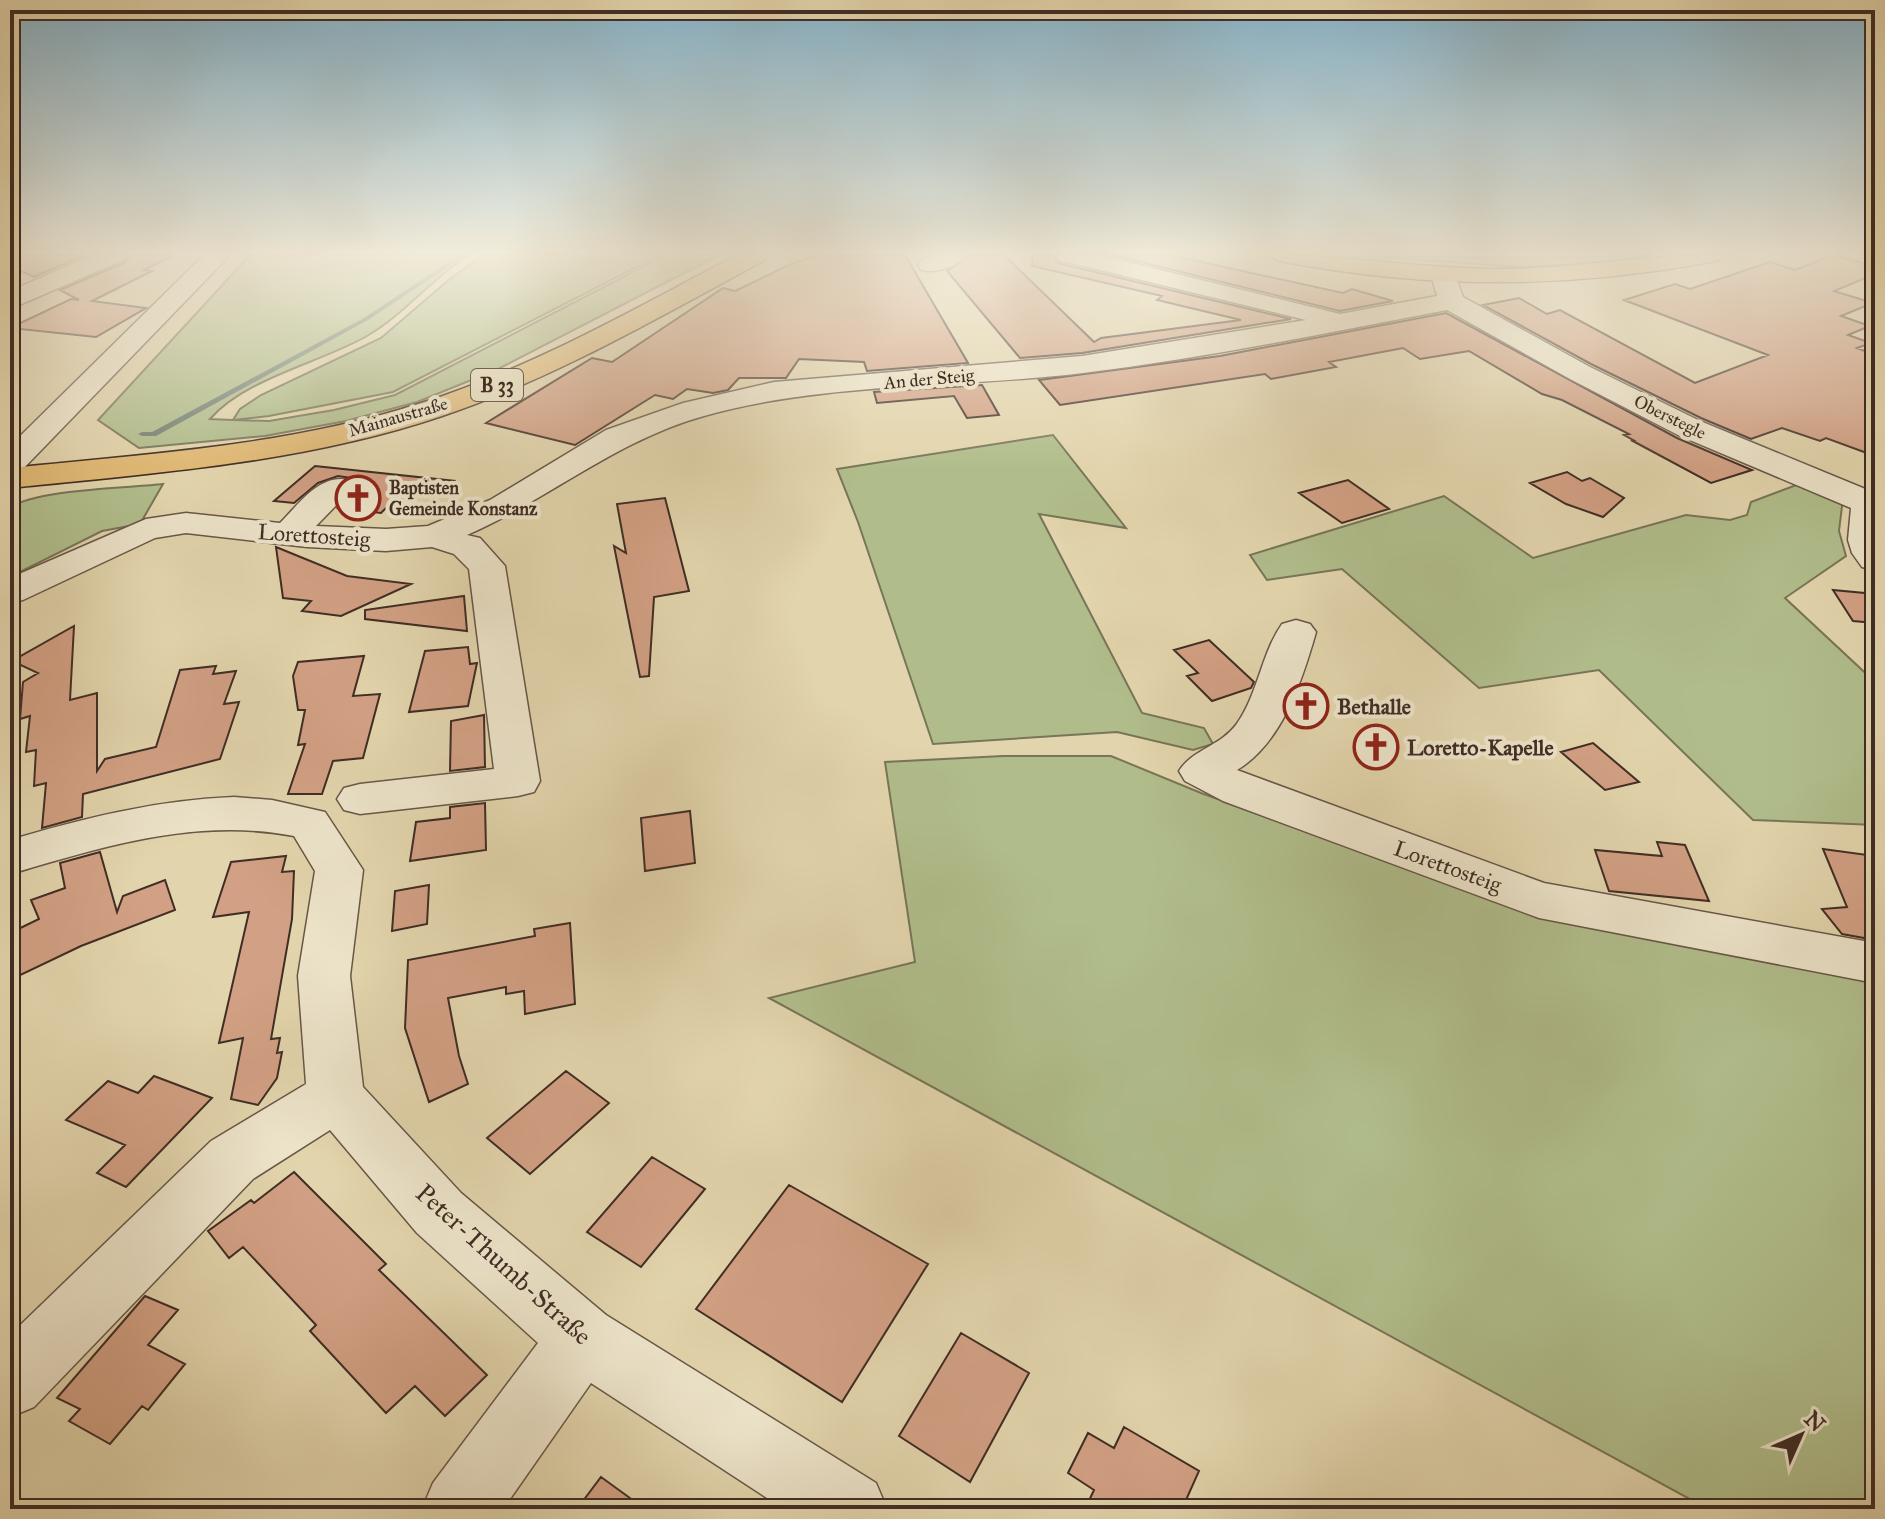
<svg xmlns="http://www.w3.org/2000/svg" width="1885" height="1519" viewBox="0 0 1885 1519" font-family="'IM FELL Great Primer',serif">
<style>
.green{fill:#b0bd8b;stroke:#787558;stroke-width:2}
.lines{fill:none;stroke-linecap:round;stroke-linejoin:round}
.stream{fill:#738073;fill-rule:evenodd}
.building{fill:#d2a084;stroke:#402d25;stroke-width:2}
.minor-casing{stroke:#685747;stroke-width:3}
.major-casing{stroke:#402d25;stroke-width:3}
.minor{fill:#ece3c9;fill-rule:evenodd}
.major{fill:#e1ba76;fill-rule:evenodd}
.labels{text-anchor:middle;stroke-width:8;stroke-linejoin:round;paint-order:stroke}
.far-street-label{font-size:18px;fill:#402d25;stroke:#ece3c9}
.far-poi-label{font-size:18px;font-weight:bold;fill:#402d25;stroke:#ece3c9;text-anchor:start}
.shield{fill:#ece3c9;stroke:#746456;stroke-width:2}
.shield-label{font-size:20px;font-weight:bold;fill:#402d25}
.street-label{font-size:22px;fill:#402d25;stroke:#ece3c9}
.poi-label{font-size:22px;font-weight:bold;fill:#402d25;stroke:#ece3c9;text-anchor:start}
.near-street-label{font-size:26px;fill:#402d25;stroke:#ece3c9}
</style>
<rect width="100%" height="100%" fill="#e2d4ac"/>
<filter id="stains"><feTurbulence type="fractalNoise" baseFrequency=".0025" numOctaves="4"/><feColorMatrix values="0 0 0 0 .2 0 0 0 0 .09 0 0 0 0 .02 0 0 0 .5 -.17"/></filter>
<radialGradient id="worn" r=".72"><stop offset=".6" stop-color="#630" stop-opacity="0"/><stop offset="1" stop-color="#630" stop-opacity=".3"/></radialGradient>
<path class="green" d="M250,255H469C432,278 404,315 367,336C320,363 246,378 210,419L233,420L240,409L261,395L381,338L451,278L483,255H660L393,392L269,416L233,420L269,421L334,410L395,395L666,255H719L496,370L417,402L346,421L265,436L139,448L98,420Z
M1350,255L1509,258L1655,255L1584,264L1518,267Z
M1053,435L1126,528L1039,514L1142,713L1204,728L1213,744L1193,750L1117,732L933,744L858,522L837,469Z
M1807,481L1843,498L1839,531L1846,556L1785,598L1875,682V825L1753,820L1599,670L1479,688L1342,569L1267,580L1250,555L1444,496L1533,558L1686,515L1730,520L1747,515L1751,502Z
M163,484L140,524L102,531L10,577V508C35,489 129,488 163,484Z
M1003,756H1111L1201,793L1448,882L1875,976V1509H1708L769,998L915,962L885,762Z"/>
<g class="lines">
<path class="stream" d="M459,255H466L368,320L156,436H142L138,434L142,432H152L364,318Z"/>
</g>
<path class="building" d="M10,255H85L34,277L10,266Z
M129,255H174L144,270L152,271L92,301L146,308L96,337L10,328L71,299L79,300L60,290L124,263Z
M816,255H905L968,363L867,371L864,362L799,359L786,378H739L728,390L713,393L687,389L673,399L655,395L575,445L486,423L592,358L612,362L723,288L735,291L791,264Z
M970,255H1004L1094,342L1101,338L1241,320L1157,300L1162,296L1032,266L1033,255H1053L1058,263L1291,319L1082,353L1020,358L947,271Z
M1112,255H1170L1343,293L1352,289L1393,301L1340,311Z
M1833,255L1875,266V274L1834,291L1873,303L1841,316L1870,326L1848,335L1871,343L1857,348L1875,355V456L1826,438L1820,441L1782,428L1751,439L1701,418L1591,364L1483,305L1519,298L1547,314L1560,310L1695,383L1768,355L1624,300L1675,284L1690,289L1770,262L1795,270Z
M1446,313L1677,438L1752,470L1711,483L1631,440H1633L1624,435L1629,434L1562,400L1542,394L1469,351L1420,359L1403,348L1329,362L1336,367L1271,379L1265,374L1060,405L1039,380L1220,356Z
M982,385L999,415L967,418L954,396L877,403L874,392Z
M315,466L455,481V490L394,500L381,513L338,508L357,487L351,478L338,476L318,483L294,503L274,501Z
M1567,472L1582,481L1590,478L1624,498L1603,517L1566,504L1530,483Z
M1348,480L1389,509L1342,523L1299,493Z
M665,498L689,591L654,597L649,676L640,677L614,546L626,553L617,504Z
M276,547L347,576L411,584L341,616L302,611L311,601L283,598Z
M1833,590L1875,594V623L1853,621Z
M464,596L467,631L365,619V610Z
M74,626L70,700L97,693V771L105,759L156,747L180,670L216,666L213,674L236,671L224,704L239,702L220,759L83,794L82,817L42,828L46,783L34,786L36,750L26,752L30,716L20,719L23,682L38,673L12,661Z
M1209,640L1254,682L1251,688L1212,701L1187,676L1198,673L1174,650Z
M468,647L470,664L477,663L468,706L409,712L425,651Z
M364,656L353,696L380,694L363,758L333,761L322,794H288L305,744L298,745L305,710H298L293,676L298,662Z
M484,715L485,767L450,771L451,721Z
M1593,743L1639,782L1605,790L1561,752Z
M485,803L486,850L410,861L416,822L450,818V807Z
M690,811L695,863L645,871L641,818Z
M1657,842L1685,845L1709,901L1609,891L1595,850L1662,856Z
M1823,849L1875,856V940L1842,934L1822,909L1847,907Z
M100,852L117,912L123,896L165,880L175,910L81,946L10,980V933L39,919L31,900L65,888L60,863Z
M286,856L282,872L294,871L292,919L271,1039L280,1038L277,1053L282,1052L277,1078L258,1105L231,1099L243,1038L219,1043L249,912L213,917L231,862Z
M429,885L427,924L392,931L395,891Z
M570,923L575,1004L525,1014L524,991L506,994V987L448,998L459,1056L468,1084L429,1102L405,1028L408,960L535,936L534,929Z
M566,1071L609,1103L530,1174L487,1138Z
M154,1076L212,1098L126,1187L97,1173L125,1145L66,1120L108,1081L138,1093Z
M652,1157L705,1189L641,1267L587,1232Z
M294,1172L386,1264L379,1270L487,1375L445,1416L415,1386L386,1413L310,1331L316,1325L243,1247L229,1258L208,1231L251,1200L254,1203Z
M789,1185L928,1264L842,1402L696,1309Z
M145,1296L178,1310L148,1345L185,1364L148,1410L142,1406L110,1444L69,1421L80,1409L57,1398Z
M961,1333L1029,1373L970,1482L899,1436Z
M1124,1427L1199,1471L1182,1509H1085L1094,1490L1068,1473L1088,1433L1114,1448Z
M601,1477L645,1509H577Z"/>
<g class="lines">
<g class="minor-casing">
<path id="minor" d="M93,255H126L123,260L10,309V291Z
M204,255H230L21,471L10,474V446Z
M933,255H967C958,266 936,274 921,270L918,265L921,260Z
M1056,255H1099L1340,314L1437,296L1431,275L1435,270H1453L1463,297L1590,367L1700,421L1875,493V570L1862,567L1852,553L1848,540L1851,508L1678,435L1570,379L1447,310C1326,333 1205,358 1083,373C961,388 822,382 704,416C617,440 549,499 467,535L480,538L505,566L540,781L534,792L518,796L360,814L344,810L337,799L344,788L360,784L494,769L469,569L454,554L432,547L386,551L307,547L186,533L155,538L23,600L10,603V578L146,519L186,513L280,523C299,504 320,473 349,480L354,487L316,526L386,529L428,526L490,500L606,430L683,403L774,382L1082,356L1306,320L1059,260Z
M1296,620L1310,624L1316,632C1302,681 1282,743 1237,770L1544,883L1875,943V983L1539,918L1223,801L1185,781L1179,771C1192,750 1220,746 1236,725C1258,695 1261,654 1282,624Z
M234,797L272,800L325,812L363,870L350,976L363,1087L461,1193L606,1315L876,1483L887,1509H784L591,1383L503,1509H422L433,1483L538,1343L417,1233L330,1130L253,1179L34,1407L10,1417V1335L211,1141L306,1084L298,976L315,871L294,836C196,817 103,847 10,874V840C84,818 157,800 234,797Z"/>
</g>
<g class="major-casing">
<path id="major" d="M737,255H768L765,260C659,317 555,378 442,416C303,463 154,473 10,488V468C146,454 287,446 418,404C530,369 633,310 737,255Z
M1273,255C1348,255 1422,269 1498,269C1573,269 1647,255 1722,255L1719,260L1710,262C1567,289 1428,289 1285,262L1276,260Z"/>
</g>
<use href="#minor" class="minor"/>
<use href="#major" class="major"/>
</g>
<linearGradient id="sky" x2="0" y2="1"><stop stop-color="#87b6ce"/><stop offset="0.54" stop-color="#f2ecda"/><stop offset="1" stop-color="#f2ecda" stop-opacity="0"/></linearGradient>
<rect width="1885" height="468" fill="url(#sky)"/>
<defs>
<g id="church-ring" transform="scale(2.3)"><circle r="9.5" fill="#ece3c9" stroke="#8f2418" stroke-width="1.5"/><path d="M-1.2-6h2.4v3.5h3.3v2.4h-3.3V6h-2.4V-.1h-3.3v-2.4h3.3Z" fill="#8f2418"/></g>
</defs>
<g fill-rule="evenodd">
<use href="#church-ring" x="358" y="498"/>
<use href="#church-ring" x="1306" y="706"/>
<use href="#church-ring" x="1376" y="747"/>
</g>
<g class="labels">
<g class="far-street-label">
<text transform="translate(929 379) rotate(-5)" y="6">An der Steig</text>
<text transform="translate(398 417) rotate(-16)" y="6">Mainaustraße</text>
<text transform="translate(1670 417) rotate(26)" y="6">Oberstegle</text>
</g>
<g class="far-poi-label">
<text x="389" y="494">Baptisten<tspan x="389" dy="21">Gemeinde Konstanz</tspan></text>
</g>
<rect class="shield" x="471" y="369" width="52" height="32" rx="6"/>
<g class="shield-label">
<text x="497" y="392">B 33</text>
</g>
<g class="street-label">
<text transform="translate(314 535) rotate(4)" y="8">Lorettosteig</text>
<text transform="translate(1448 866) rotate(20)" y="8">Lorettosteig</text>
</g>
<g class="poi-label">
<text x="1337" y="714">Bethalle</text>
<text x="1407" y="755">Loretto-Kapelle</text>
</g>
<g class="near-street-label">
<text transform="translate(504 1264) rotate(42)" y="9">Peter-Thumb-Straße</text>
</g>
</g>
<rect width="1885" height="1519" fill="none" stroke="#e2d4ac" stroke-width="40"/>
<rect x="12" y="12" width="1861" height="1495" fill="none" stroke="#402d25" stroke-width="4"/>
<rect x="20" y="20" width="1845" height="1479" fill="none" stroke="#402d25" stroke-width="2"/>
<g transform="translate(1801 1435) rotate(45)" stroke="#ece3c9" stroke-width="6" paint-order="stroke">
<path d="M0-6L14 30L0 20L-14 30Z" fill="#402d25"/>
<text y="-12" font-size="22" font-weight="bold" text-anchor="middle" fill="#402d25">N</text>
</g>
<rect width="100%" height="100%" filter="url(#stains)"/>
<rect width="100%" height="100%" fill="url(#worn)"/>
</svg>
